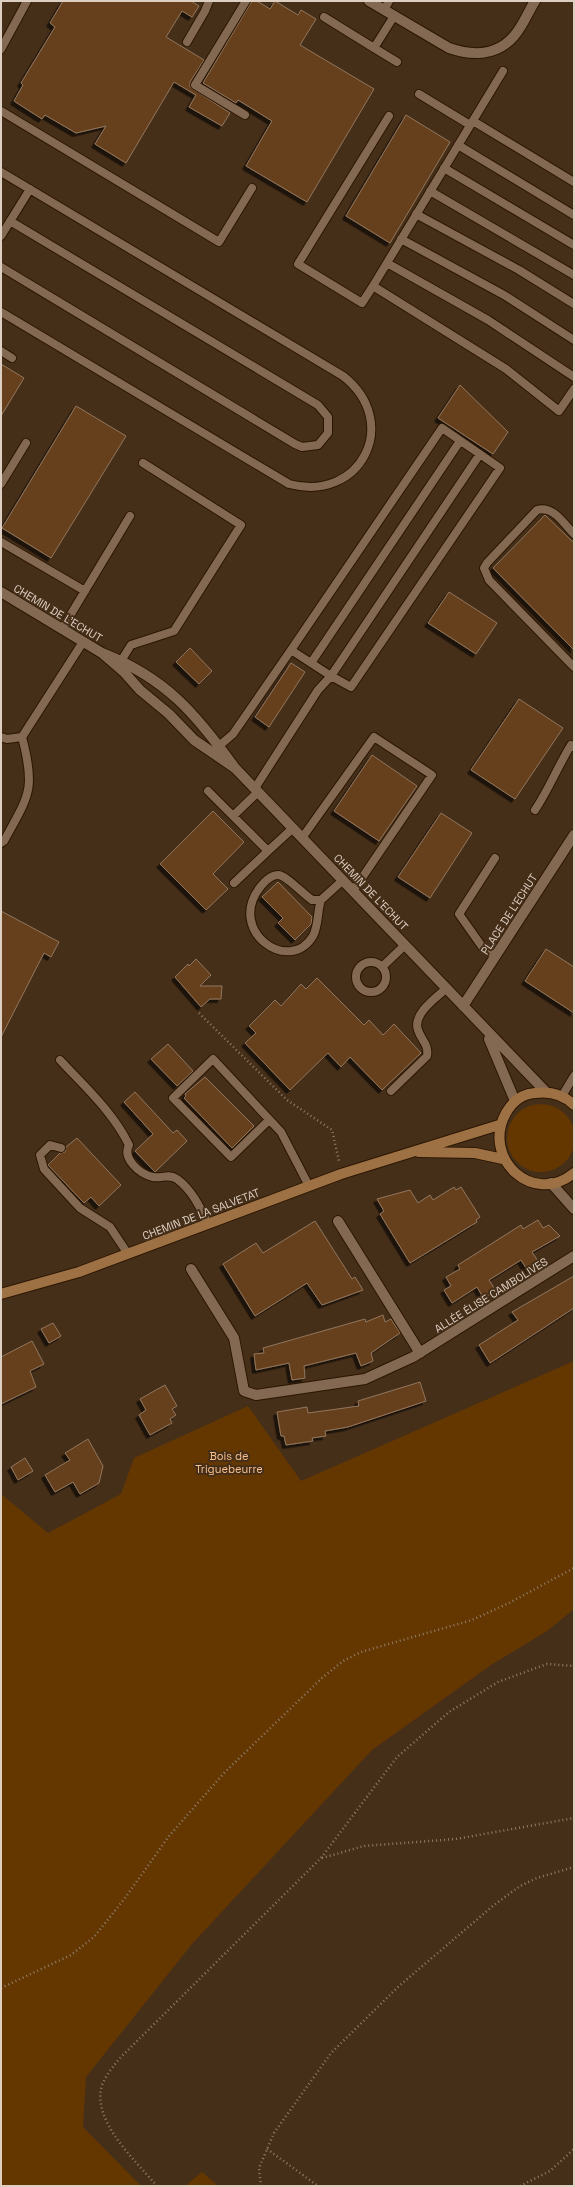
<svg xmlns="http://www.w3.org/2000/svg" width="575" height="2187" viewBox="0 0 575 2187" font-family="'Space Grotesk',sans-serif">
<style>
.green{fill:#643700}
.building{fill:#66401b;stroke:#91765e;filter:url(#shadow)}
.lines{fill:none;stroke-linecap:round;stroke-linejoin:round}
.lane-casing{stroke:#2b1602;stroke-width:10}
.street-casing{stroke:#2b1602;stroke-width:12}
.secondary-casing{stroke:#2b1602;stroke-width:12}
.path{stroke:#907d6c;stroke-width:2.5;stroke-dasharray:1 3;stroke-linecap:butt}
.lane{stroke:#836952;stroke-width:8}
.street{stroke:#836952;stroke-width:10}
.secondary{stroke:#9e7145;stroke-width:10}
.labels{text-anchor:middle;stroke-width:4;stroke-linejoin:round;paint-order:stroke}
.street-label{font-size:11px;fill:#decfc3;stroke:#462f19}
.park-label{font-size:11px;fill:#f8c08f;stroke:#462f19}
</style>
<defs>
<filter id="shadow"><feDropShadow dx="-3.5" dy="3.5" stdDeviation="0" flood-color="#0009"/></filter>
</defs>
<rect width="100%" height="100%" fill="#462f19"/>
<path class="green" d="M507 1138a34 34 0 1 1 68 0a34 34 0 1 1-68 0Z
M574,1361V1609L547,1631L491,1665L372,1750L192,1944L86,2077L83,2127L141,2186H1V1494L48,1533L121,1494L134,1458L248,1406L301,1481Z
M202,2172L218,2186H185Z"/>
<path class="building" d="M63,1H191L199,6L192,17L182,11L166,37L204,60L190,82V87L230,113L222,126L189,107L196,95L174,82L126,163L95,144L106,126L76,133L45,115L42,119L14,101L23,85L21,83L55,27L50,23Z
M252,1H257L270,9L275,1L298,15L301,10L316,19L300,45L374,89L307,202L246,166L272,121L238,100L236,103L203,83Z
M406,115L450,142L390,243L346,216Z
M1,364L24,378L1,416Z
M460,385L508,432L493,454L438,418Z
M76,406L126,436L51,558L2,528Z
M545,515L574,543V650L493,568Z
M449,592L497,623L476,654L428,623Z
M190,648L212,671L199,684L176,662Z
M291,663L305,672L269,727L255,717Z
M519,699L563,728L515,799L471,770Z
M372,755L417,786L379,841L334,811Z
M213,811L244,842L213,874L228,889L206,910L160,864Z
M441,813L472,833L430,898L398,877Z
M278,882L312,917L311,924L295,940L278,923L283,918L262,897Z
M1,911L59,942L51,957L44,953L1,1037Z
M546,949L574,967V1013L525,981Z
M196,959L211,975L200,986H222L221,999H210L201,1007L175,977L188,964L189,966Z
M317,978L364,1025L369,1020L383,1035L394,1024L421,1053L382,1090L350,1057L341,1067L328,1053L290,1090L245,1043L256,1033L249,1026L275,1000L281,1006L301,984L306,989Z
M168,1044L193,1071L177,1086L151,1059Z
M205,1077L254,1126L232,1148L184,1098L186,1096L185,1094Z
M135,1092L173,1133L177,1130L187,1141L155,1172L135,1151L153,1134L124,1102Z
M77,1138L121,1185L99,1206L91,1197L84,1203L48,1165L60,1153L65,1152L66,1147Z
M454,1187L456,1190L461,1187L480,1217L476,1220L477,1222L410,1263L380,1214L384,1211L377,1199L410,1190L418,1203L430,1195L433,1200Z
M538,1220L543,1228L549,1225L560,1236L532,1252L540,1264L528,1271L521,1260L489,1280L496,1291L484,1299L477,1287L452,1303L444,1290L451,1286L446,1277L460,1269L458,1265L521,1225L523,1229Z
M315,1221L352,1279L355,1277L363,1290L322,1305L307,1283L255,1316L223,1264L256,1243L263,1253Z
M574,1276V1308L490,1363L479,1345L518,1320L512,1312Z
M383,1315L385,1322L391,1319L400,1333L371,1353L373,1361L361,1366L356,1353L304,1366L305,1378L292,1380L289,1363L256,1370L254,1354L264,1353L263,1348L365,1319L366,1322Z
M53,1323L61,1336L49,1343L41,1329Z
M32,1341L44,1364L30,1371L36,1387L1,1404V1357Z
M420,1382L426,1401L348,1427L325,1431L326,1436L312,1438L313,1441L286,1445L284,1436H281L277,1412L307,1407L308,1413L359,1406L358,1401Z
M165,1385L177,1406L172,1409L176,1415L170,1419L172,1423L150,1435L139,1415L146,1410L140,1399Z
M88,1439L103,1466L99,1483L80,1494L73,1482L55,1492L45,1475L70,1460L65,1453Z
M25,1458L33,1471L18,1480L11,1467Z"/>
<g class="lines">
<g class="lane-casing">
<path id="lane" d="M384,10L389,1
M324,17L374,48L394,16
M187,42L205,11L209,1
M374,48L397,62
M1,49L27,1
M503,71L373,286L506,369L559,411L574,389
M419,94L470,125
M1,111L219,242L252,188
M245,115L195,85L246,1
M473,121L574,182
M458,145L574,215
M444,168L574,245
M1,172L343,376C402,422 361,503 289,484L1,312
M430,191L574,275
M416,214L519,270L574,304
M1,236L30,189
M401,239L504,295L574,340
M387,263L488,320L574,377
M1,267L295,444L302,447L318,445L328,433V417L318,405L10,221
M373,286L362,303L298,264L389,116
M1,351L12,358
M1,484L26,443
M574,534C564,524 553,505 537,510L487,563L484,568L489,580L574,667
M1,542L85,591
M62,629L130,516
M291,650L442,428L500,468L351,687L331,676L480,454
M121,661L131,645L174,631L241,525L143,463
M311,663L460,441
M1,737L7,739L22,737
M219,746L233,734L291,650L331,676L318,690L255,788
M208,791L233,816
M258,792L233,816L268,851L293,828
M535,810C549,789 558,766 571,745L574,747
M302,838L374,737L432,775L353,891
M1,843L4,841C29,795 36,790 22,737L83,642
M495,858L459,914L483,948L496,956
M234,883L268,851
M321,900C317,912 319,924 313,936C289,976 225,930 261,886C265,881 271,875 278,875C286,875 304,895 312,900H321L343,880
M356 977a15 15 0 1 1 30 0a15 15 0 1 1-30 0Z
M382,967L405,945
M60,1060C85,1087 113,1112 129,1145C122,1158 139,1174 153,1177C161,1179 168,1173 177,1179C192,1190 200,1207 208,1224
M391,1091L427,1056C429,1044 421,1040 418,1030C412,1014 437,997 447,988
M562,1096L574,1076
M269,1120L231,1157L173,1098L213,1059L281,1132L309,1186
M61,1148L50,1145L40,1155L44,1169L80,1208L110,1227L128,1254"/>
</g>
<g class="street-casing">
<path id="street" d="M369,1L449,48C472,56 497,56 514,36C523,26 528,12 535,1
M1,592L102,653
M235,768L194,740L169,714L140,690L124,672L102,653C166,678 196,714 235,768L546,1092
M463,1006L574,835
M489,1039L515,1101
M551,1183L574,1209
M338,1221L420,1353
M191,1269L234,1338L244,1391L256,1395L365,1379L413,1357L574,1256"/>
</g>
<g class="secondary-casing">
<path id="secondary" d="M574,1105C563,1094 550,1091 535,1093C522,1094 512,1102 506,1113C481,1158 533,1207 574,1173
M419,1152L475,1153L503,1159
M1,1294L79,1272L341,1174L499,1125"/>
</g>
<path class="path" d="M199,1013L287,1100L332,1130L339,1161
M322,1858L364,1846L456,1839L574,1818
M1,1988L71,1955L94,1937L125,1898L169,1836L224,1773L323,1677L343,1661L361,1652L472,1620L509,1603L574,1568
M267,2149L318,2186
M157,2186C136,2161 91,2121 102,2085C106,2075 113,2067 119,2059L321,1858L397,1757L449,1712L498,1682L547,1664L574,1666
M261,2186L259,2168L274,2133L331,2053L399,1986L494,1905L520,1886L537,1878L574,1867
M520,2186L550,2171L574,2149"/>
<use href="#lane" class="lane"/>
<use href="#street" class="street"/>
<use href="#secondary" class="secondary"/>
</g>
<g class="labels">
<g class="street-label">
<text transform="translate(58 613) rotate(31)" y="4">CHEMIN DE L'ECHUT</text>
<text transform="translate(371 892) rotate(46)" y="4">CHEMIN DE L'ECHUT</text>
<text transform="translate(509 914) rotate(-57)" y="4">PLACE DE L'ECHUT</text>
<text transform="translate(201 1214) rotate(-21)" y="4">CHEMIN DE LA SALVETAT</text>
<text transform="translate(491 1295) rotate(-32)" y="4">ALLÉE ÉLISE CAMBOLIVES</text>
</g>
<g class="park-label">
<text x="229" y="1460">Bois de<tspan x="229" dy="13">Triguebeurre</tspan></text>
</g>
</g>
<rect width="575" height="2187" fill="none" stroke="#decfc3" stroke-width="4"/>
</svg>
